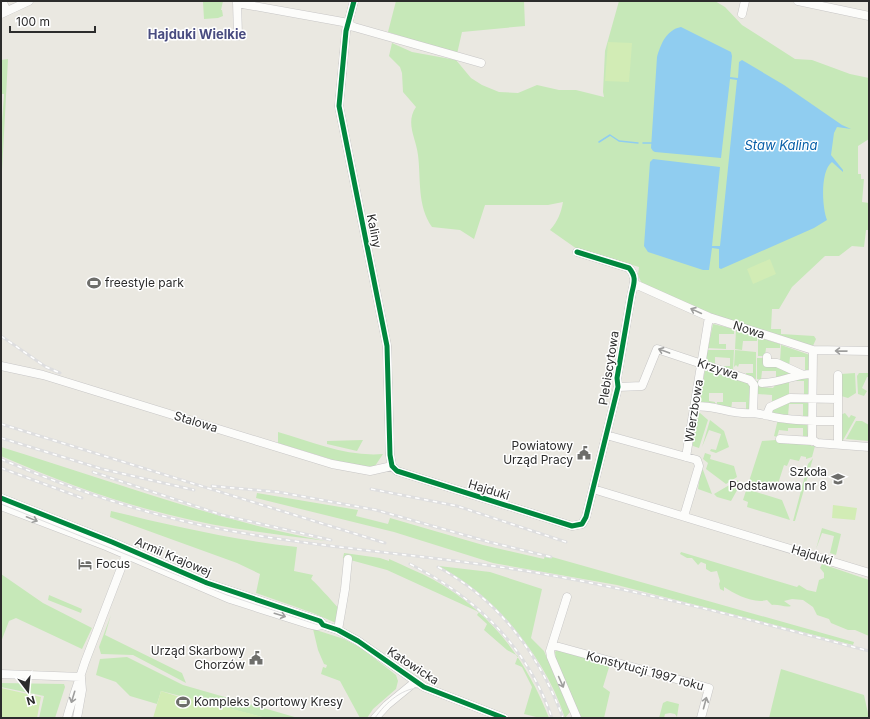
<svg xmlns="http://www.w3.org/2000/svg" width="870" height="719" viewBox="0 0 870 719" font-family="Inter,sans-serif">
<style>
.green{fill:#c6e8b8}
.pitch{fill:#d2ecb5}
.water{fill:#90cdf0}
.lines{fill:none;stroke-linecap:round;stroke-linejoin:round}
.stream{stroke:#90cdf0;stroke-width:1.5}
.minor-casing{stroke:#c7c6c6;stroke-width:9}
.minor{stroke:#fcfcfa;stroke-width:8}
.tram{stroke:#dededf;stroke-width:1}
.rail-casing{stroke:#dededf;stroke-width:3}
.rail{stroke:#fff;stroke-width:1.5;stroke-dasharray:4.5;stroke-linecap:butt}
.cycleway-casing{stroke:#fff;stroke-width:8}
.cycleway{stroke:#00873e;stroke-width:5}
.oneway{stroke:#9e9e9d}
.labels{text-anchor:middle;stroke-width:3;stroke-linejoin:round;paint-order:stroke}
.street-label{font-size:12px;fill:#2c2c2c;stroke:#fff}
.poi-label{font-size:12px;fill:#2c2c2c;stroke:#fff;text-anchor:start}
.neighbourhood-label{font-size:13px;font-weight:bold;fill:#494c80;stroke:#fff}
.water-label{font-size:13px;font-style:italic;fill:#055da7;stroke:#fff}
</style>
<rect width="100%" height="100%" fill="#eae8e1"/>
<path class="green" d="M197,1H223L221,10H222L223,16L218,18L204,19L203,2Z
M396,1H524L525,26L462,32L457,54L388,32Z
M619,1H715L725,7L742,25L795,59L812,60L850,74L869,78V139L858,146V174H861V179H864L862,202L869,203V230H866L864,247L852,246L839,256H825L792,287L779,309H772L771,329H781V334L814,336L816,339L812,348L717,317L642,284L638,275L639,267L577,249L550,230C558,221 561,213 563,202L548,205H485L474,239L460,230L432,227C417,206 421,179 418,155C416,138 405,123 416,107L403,92L402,73L400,67L389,56L392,43L412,52L456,60L471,78L482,85L499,92L518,93L537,85L559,90H576L604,97L603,92L605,51Z
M8,59L2,171L1,136L4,94H1V60Z
M713,324L734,329V334H719V344H726V349L708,348Z
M736,330L757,337V341H743L742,350L735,349Z
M758,337L780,344V348H766L765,356H758Z
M781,345L810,355L809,371L805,370V357H790L789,367L780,362Z
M707,350H734L733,371L723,368V366H730V358L715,357V366H720V368L707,363L706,359Z
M735,350L756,352V379L746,376V373H753V364H739L738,367L736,365L734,367Z
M757,358H765L789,371V376L776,380V371H762L761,380L757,379Z
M705,369L750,384L752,409L746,411V402H732L731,411L717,405V402H723V393H709V401L715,402V406L700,402Z
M855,373L856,393L848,398L841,396V374Z
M859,373H869V377H867L862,388L867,391L864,396L858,394L857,376Z
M810,378L808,396L804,395V381H789V396L772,405V395L758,394L756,403L757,381H761V387L773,388C781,377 797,379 810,378Z
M788,400L808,401V418H803V404H789L788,416H772V408Z
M696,413H700L708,420L699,448L693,446L691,442Z
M845,413L849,418L851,415L856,417L842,442H840V415Z
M778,419L807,422L808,437L803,438V428H788V431L779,430L777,437L774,436Z
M710,420L724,431L729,447L716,453L710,451L711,449L716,450L721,434L709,430L702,447Z
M856,421H862L869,425V441L846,439Z
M278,432C312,442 347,457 383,454L375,466L370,467L337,461L278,443Z
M363,440L357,451L327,444V441Z
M776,440L811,444V446H815L812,457L806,459V457L801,456L799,461L790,459L787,466L784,465L777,487L778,490L755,483L753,491L782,500L790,520L747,507L748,502L743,500L762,441Z
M1,447C109,480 214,520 326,541C273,534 221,528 170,515C112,501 56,480 1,456Z
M705,453L711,455L710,459L734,466L737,477L726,484L706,469L708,463L703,459Z
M813,458L795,521H793L808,464Z
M701,469L703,470L712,494L698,489Z
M738,480L740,485L731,501L717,497L714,494Z
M257,493L358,510L356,516L388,524L390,518L483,545L544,559L545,555L854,642L853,645L617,585L493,563L394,532L256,498Z
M111,511C173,526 234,540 297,547L294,571L313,575L311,579C314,581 335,604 339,609L336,623L313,613L256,593L260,574L237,563L110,517Z
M822,528L841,534L836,555L830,553L834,536L822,533L816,549Z
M681,552L797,587L799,585L807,590L816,592L819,580L824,578V573L820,568L822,564L869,580V636L855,630H848L831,623L829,619L817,615L813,607L803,600L792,599L784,601L791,606C786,608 778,604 772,605L767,600C753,604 735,594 724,587V591L720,589L719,584L720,581L717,571L711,572L706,569V564L701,562L698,565L692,558H687L680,554Z
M344,553L380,558L389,561V559C404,566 419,572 434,580C490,611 526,659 549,718H540L524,714L532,687L522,667L515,664L518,656L507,650L484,630L487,624L477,615L479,612L387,570L343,558Z
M439,566L490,572L542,589L531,638L544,651L570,712L565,718C543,652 497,602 439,566Z
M1,574L43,603L92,628L82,649L16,618L9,621L1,642Z
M49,595L82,609L81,613L48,600Z
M111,615L105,635L182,673L186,683L133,655L101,654L99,647Z
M313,629L344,639L361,648L396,675L398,681L396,689L373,709L367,718H360L340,681L321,674L323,667L326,668L327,665L324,664L318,650Z
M557,650L610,664L603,687L610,692L604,718H581L556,660L555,652Z
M127,657L183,685L298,718H266L161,691L157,704L130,696L116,682L96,675L100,659Z
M781,669L864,695L869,718H769Z
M1,683L64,684L65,687L55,718H39L44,696L1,687Z
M667,701L679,704L677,717L675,714L670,713L665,714L664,718H659L663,703Z"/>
<path class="pitch" d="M608,42L632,43L629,82L605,81Z
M770,259L776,274L753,284L747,269Z
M833,505L857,508L855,520L832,518Z
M1,688L41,697L37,718H1Z
M161,691L186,699L191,698L266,718H153Z"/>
<path class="water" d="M681,27L731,52L732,56L730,77L738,78L739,62L742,60L784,85L842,125L851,129L837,127L834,133L831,155L843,170V172L832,162C820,171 822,207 827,220L814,228L721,269L719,268V249L712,248L709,270H703L648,252L644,246L650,162L653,159L720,167L712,246H720L737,80L730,79L721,158L655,152L653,151L651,148L657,57C661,44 666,30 681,27Z"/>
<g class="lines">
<path class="stream" d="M599,142L610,135L619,141L638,143
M643,143H652"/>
<g class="minor-casing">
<path id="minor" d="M2,1L7,11
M237,1L238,36
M354,1L346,31L339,106L387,346L390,455L392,466L397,471L572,526L582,524L586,517L618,387L617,378L631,297C633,285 638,278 629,268L577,252
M798,1L869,16
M237,3L343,22L354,27L481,63
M1,14L29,1
M742,14L745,1
M635,284L709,317L813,350L869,351
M813,350L812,439L817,443L869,447
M767,357V363H777L801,374
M1,366L43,375L332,464L370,471L392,466
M762,383C780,383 794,374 812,374
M618,387L642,386L657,349L750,380L754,385L753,413C732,416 712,403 694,407
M753,413C765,414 774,418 787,419C804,421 821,421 838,421
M767,414L770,407L790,398L838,399
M606,435L697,460L699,466L684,516
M780,439L813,441
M838,443V375
M686,457L709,317
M593,489L869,573
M1,498L112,542L207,583L320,621L323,625L338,630L358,641L424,687L504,718
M1,506L106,546L230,599L308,624L317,626L323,625
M567,597L550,651L551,657L577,718
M338,630L345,589L348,559
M552,645L709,688L701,718
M1,674L81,677
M67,718C72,699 79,681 85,662L128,550
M77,718L82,690L81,678
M375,718L387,705L415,682"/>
</g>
<use href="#minor" class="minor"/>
<path class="tram" d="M1,504L227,595L337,631L357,642L425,689L501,718
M375,718C385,703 404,686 423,688"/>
<g class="rail-casing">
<path id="rail" d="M1,336L46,367L60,373
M1,424L385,543
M1,438L102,469L194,490
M1,459C64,486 129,509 196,524C303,547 413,553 520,570C638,589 754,621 869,651
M1,468L82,498
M93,472L222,515L331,540
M212,486L278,492L376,510L489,542L551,557
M371,489L457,506L566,542
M410,564C476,597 528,648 552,718
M438,567C499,600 539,654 563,718"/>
</g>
<use href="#rail" class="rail"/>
<g class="cycleway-casing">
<path id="cycleway" d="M354,1L346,31L339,106L387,346L390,455L392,466L397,471L572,526L582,524L586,517L618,387L617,378L631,297C633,285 638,278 629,268L577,252
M1,498L112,542L207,583L320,621L323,625L338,630L358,641L424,687L504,718"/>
</g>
<use href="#cycleway" class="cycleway"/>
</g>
<defs><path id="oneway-shaft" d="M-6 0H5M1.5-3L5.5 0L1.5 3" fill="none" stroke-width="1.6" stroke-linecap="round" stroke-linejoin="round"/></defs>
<g class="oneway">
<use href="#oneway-shaft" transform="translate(696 311) rotate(-155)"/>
<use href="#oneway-shaft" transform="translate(664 351) rotate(-160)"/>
<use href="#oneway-shaft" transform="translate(841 351) rotate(-179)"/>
<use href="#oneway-shaft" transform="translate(32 519) rotate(22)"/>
<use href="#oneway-shaft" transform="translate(280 615) rotate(17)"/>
<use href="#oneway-shaft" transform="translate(561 682) rotate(66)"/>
<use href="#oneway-shaft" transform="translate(73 697) rotate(107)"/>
<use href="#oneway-shaft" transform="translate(705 703) rotate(-75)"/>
</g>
<defs>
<g id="stadium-bare" transform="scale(1.08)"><path d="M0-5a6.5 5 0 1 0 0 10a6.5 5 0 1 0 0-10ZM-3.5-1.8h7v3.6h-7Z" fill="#6e6e6b" stroke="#fff" stroke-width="2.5" paint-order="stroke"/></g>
<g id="civic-bare" transform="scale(1.08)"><path d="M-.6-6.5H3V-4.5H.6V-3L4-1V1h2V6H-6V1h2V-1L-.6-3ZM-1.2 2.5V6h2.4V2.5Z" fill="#6e6e6b" stroke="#fff" stroke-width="2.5" paint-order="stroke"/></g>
<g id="school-bare" transform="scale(1.08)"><path d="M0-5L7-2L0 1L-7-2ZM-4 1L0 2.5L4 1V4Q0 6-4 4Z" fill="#6e6e6b" stroke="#fff" stroke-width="2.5" paint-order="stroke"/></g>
<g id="hotel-bare" transform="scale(1.08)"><path d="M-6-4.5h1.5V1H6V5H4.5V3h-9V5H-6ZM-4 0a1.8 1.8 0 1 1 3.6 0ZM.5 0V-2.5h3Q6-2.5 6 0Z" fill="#6e6e6b" stroke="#fff" stroke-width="2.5" paint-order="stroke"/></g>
</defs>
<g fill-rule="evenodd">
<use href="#stadium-bare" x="94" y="283"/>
<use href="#civic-bare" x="584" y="453"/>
<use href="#school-bare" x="838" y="479"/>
<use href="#hotel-bare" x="85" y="564"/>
<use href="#civic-bare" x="256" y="658"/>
<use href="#stadium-bare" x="183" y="702"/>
</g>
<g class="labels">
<g class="street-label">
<text transform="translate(374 231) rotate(79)" y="4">Kaliny</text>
<text transform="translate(749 330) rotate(18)" y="4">Nowa</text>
<text transform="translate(609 368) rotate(-81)" y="4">Plebiscytowa</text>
<text transform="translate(718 369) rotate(18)" y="4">Krzywa</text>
<text transform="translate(694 411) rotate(-81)" y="4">Wierzbowa</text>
<text transform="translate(196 422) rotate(17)" y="4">Stalowa</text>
<text transform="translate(489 490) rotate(17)" y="4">Hajduki</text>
<text transform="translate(812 555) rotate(17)" y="4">Hajduki</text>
<text transform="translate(173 557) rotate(23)" y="4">Armii Krajowej</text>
<text transform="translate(413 666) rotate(33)" y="4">Katowicka</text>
<text transform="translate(645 671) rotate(15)" y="4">Konstytucji 1997 roku</text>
</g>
<g class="poi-label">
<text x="105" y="287">freestyle park</text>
<text x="573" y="450" text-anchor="end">Powiatowy<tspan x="573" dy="14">Urząd Pracy</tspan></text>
<text x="827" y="476" text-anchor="end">Szkoła<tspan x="827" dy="14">Podstawowa nr 8</tspan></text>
<text x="96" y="568">Focus</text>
<text x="245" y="655" text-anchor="end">Urząd Skarbowy<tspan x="245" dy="14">Chorzów</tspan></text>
<text x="194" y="706">Kompleks Sportowy Kresy</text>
</g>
<g class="neighbourhood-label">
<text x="197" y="39">Hajduki Wielkie</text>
</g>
<g class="water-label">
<text x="781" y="150">Staw Kalina</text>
</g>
</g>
<rect width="870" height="719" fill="none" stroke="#2c2c2c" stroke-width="4"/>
<g transform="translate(28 691) rotate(164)" stroke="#ffffff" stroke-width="3" paint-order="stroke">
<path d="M0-3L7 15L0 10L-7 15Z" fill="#2c2c2c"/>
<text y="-6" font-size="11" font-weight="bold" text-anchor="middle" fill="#2c2c2c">N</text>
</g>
<path d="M10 26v6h85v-6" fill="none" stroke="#2c2c2c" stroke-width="2"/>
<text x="16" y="26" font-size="12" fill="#2c2c2c" stroke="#ffffff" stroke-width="3" paint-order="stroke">100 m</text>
</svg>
